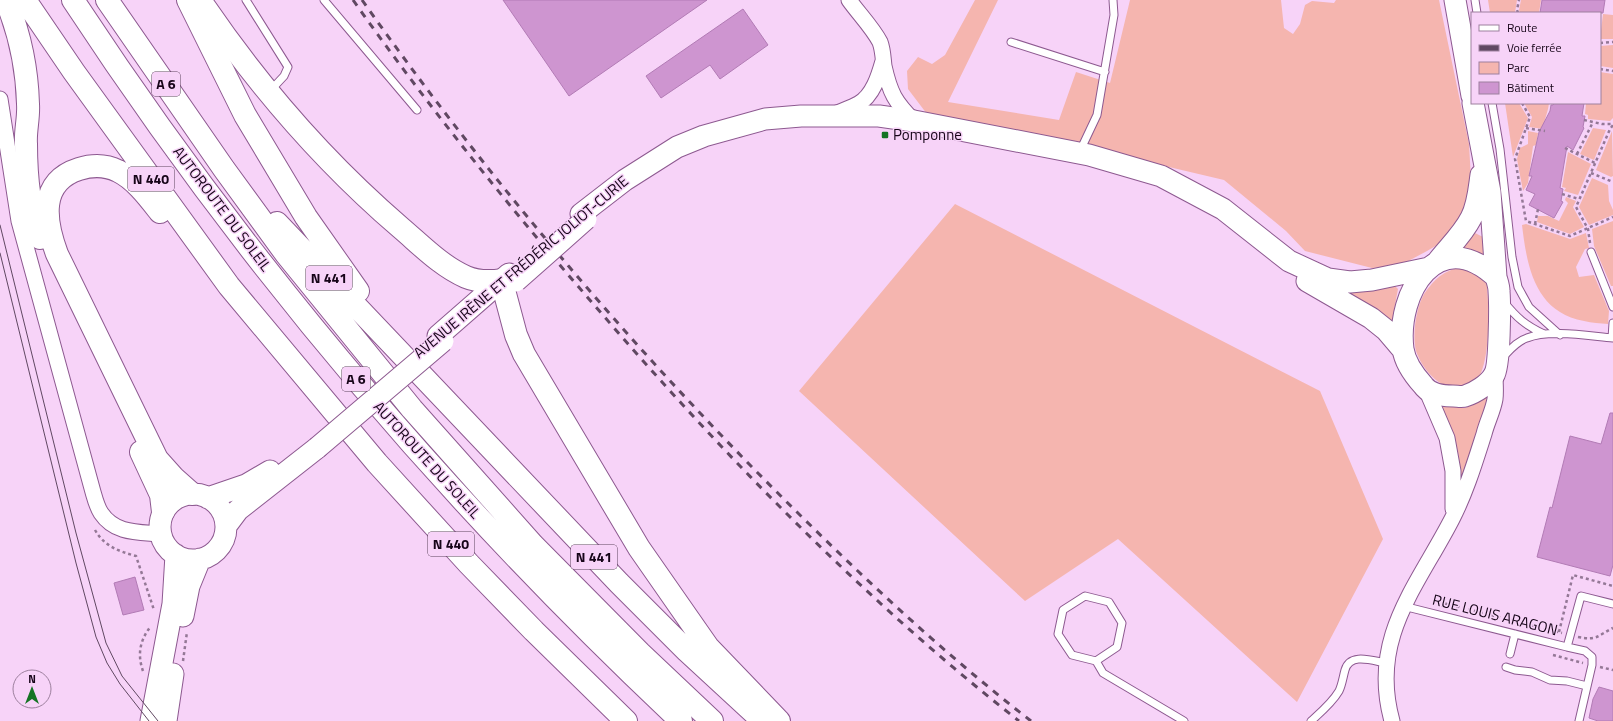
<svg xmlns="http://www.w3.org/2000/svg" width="1613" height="721" viewBox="0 0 1613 721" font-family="'Titillium Web',sans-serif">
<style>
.green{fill:#f5b5af}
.building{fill:#ce95d0;stroke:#b27bb5}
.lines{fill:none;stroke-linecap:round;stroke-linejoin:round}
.service-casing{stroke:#8d5990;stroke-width:9}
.minor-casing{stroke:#8d5990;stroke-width:17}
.secondary-casing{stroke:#8d5990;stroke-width:23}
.primary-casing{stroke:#8d5990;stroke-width:24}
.motorway-casing{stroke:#8d5990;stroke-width:24}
.path{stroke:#947896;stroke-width:2.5;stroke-dasharray:3 3;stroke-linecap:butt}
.service{stroke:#fff;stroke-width:7}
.minor{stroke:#fff;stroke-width:15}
.secondary{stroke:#fff;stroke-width:21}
.primary{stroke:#fff;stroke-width:22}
.motorway{stroke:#fff;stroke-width:22}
.tram{stroke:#604862;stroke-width:1}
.rail{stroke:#604862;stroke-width:3;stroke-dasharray:7 7;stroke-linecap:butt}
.secondary-bridge-casing{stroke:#8d5990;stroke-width:23;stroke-linecap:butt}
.secondary-bridge{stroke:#fff;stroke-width:21}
.poi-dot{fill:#157424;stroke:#f7d3f8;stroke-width:1.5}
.labels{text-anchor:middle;stroke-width:3;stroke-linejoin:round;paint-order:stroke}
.shield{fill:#f7d3f8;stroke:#5a425b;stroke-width:1}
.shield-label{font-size:14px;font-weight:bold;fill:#160418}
.poi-label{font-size:15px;fill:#160418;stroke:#f7d3f8;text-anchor:start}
.street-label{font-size:15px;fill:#160418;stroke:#f7d3f8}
</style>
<rect width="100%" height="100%" fill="#f7d3f8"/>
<path class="green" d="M975,0H998L948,102L1059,120L1076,72L1110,83L1130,0H1281L1284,28L1293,34L1300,24L1305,5L1312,1L1334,3L1336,0H1439L1469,144L1471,179L1467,210L1451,237L1427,251L1399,266L1372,268L1305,251L1286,231L1224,180L1097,150L927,114L908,89L907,71L918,57L932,64L945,55Z
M1488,0H1517L1515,13H1490Z
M1521,0H1541L1539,13H1520L1519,10Z
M1603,14L1613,15V39H1600Z
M1613,45V68L1600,66V46Z
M1600,72L1613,74V118L1610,121L1588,119V115L1585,114L1586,103H1600Z
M1505,103H1519L1528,118L1513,157Z
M1524,103H1549C1548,113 1544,118 1544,129L1529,127L1532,117Z
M1593,128L1606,130L1594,160L1580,154Z
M1528,131L1538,133L1536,145L1533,146L1528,183L1523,191L1517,159L1520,148L1528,144Z
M1612,131L1613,176L1611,177L1596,170Z
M1568,152L1591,164L1578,195L1564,191L1566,188L1562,187Z
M1592,178L1608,185L1609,201L1613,210V215L1589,225L1579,207Z
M1566,197L1576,201L1573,207L1584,227L1570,234L1537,222L1538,216H1548L1559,221L1568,203L1565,200Z
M955,204L1320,391L1383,539L1297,702L1118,539L1025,601L799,391Z
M1613,221V286H1611L1594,246L1592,229Z
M1526,224L1570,239L1586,233L1589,248L1585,249L1576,267L1579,277L1594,275L1609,311L1608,324C1600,323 1592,323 1584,321C1535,312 1527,267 1522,225Z
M1471,231L1483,237L1490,238L1488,258L1458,250Z
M1462,267L1486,278C1489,299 1493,374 1471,386C1447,398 1423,372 1416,351C1412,335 1416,308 1424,294C1434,279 1444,270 1462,267Z
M1395,286L1398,289L1392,321L1350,296V290Z
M1487,397L1484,415L1464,476L1460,477L1458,452L1441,405L1465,408Z"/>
<path class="building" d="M503,0H707L569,96Z
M1542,0H1605L1603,13H1540Z
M743,9L768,45L720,79L710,65L661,98L646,76Z
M1554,103H1584L1582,116H1585L1583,127L1584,128L1573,150L1567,146L1560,188L1563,189L1561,201L1563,202L1554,218L1529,205L1535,194L1526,190L1532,176H1529L1539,132L1550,111L1551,105H1553Z
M1610,413H1613V565L1610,576L1537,557L1550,507L1552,508L1570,436L1601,444Z
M135,577L144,610L123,615L114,583Z
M1599,687L1613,691V721H1598L1589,718L1593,699Z"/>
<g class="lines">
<g class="service-casing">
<path id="service" d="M246,0L288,67L284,76L270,91
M324,0L417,110
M1475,0L1477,13
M1011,42L1105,72
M1492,103L1500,149L1512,257L1518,287L1529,307L1560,335
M1080,151L1097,115L1114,15L1113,0
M1591,252L1613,307
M1504,302C1517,318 1525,325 1544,334
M1612,338L1613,323
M1503,357C1510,350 1517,341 1527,338C1549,329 1589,336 1613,338
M1085,596L1109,602L1122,623L1117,647L1096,661L1072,655L1058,634L1063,610Z
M1403,606L1567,647L1581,596L1613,604
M1567,647L1585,651L1592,657V665L1579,721
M1510,654L1515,634
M1096,661L1103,673L1184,721
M1506,667L1515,670L1532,672L1550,680L1567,681L1587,686
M1311,721C1321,712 1332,703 1339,691C1342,685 1343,677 1345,670C1350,652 1373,661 1386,663"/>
</g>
<g class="minor-casing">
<path id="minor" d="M849,0C859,14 872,27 880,42C883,50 883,58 884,66C890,93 895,102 914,121
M0,99L19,221L93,492C95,499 97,507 101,513C115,534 138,532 160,534
M835,114C843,110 851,108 858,104C873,96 879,75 883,61
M1426,389L1447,438L1453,471V509
M1392,721C1369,638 1417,587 1452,519C1466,492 1475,462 1484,434C1487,422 1493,411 1495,399C1496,391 1495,382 1495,375"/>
</g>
<g class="secondary-casing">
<path id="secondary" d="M1455,0L1472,96
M1473,103L1490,192L1496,277C1497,281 1499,286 1499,291C1500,305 1500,366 1494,375C1489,384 1475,393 1465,396C1462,397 1457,396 1453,396C1443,396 1429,394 1423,385C1414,375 1405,363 1403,349C1396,292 1438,224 1496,277
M581,214L625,180L677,147L704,136L765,119L801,116H879L914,121L1089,155L1161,176L1223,209L1289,261L1328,279L1350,282L1372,280L1429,268
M1438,261C1449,247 1463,234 1471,218C1478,205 1479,189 1481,175
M1307,281L1371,318L1386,330L1403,350
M438,336L509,274
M160 527a33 33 0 1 1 66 0a33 33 0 1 1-66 0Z
M208,498L246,485L270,471
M226,526L238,510L317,448
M183,616L189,586L200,559
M151,721L173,604L176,555
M166,721L173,674"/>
</g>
<g class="primary-casing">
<path id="primary" d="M200,0C258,86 322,160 401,228C421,245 441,266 466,277C478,282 489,282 502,280"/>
</g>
<g class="motorway-casing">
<path id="motorway" d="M6,0C20,34 27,67 28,104C29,118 25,131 26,144C26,175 29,209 40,238
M25,0L74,72L229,286L377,463L469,564L534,631L626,721
M73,0C246,264 451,505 681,721
M107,0L224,169L286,254L412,409L533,545L640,653L712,721
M188,0L245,115L306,217L358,291
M160,212C149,198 135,179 118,171C106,165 92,165 79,169C38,182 45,222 57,254L157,459L174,478L192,494
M277,223L619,583L687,651L763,721
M504,290L516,335L524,354L639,548L708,647L779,721
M141,452L161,495L163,512"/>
</g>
<path class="path" d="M1518,13L1517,10L1519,0
M1600,43L1613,42
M1600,69L1613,71
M1522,103L1530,117L1515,159L1526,221L1570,236L1613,217
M1584,120L1602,124H1613
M1526,128L1545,131
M1565,148L1595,163
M1577,154L1593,122
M1591,173L1613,182
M1562,194L1579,199
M1535,224L1538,209
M1590,243L1588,229L1576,207L1610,129L1613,125
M95,530C104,546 118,551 136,556L154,610
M215,563L224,556L233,541
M1442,607L1443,603L1562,633
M1559,632L1573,575L1613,586
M1578,637C1598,641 1598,635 1613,628
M1553,655L1583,663
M183,661L187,632
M1600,667L1613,670
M143,671C137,654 140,640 151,626"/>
<use href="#service" class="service"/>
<use href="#minor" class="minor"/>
<use href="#secondary" class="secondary"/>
<use href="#primary" class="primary"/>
<use href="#motorway" class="motorway"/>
<path class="tram" d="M0,225L76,533L106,643L122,676L158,721
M0,253L76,563L96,637L107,663L120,684L149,721"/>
<path class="rail" d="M353,0C430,109 514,213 602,314C729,461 866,601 1019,721
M362,0C493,185 640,358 802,517C875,589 950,658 1031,721"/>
<g class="secondary-bridge-casing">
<path id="secondary-bridge" d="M516,281L586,219
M317,448L443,341"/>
</g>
<use href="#secondary-bridge" class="secondary-bridge"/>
</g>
<rect class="poi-dot" x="881" y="131" width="8" height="8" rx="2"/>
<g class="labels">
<g class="shield">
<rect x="152" y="72" width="28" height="24" rx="3"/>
<rect x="128" y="167" width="46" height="24" rx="3"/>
<rect x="306" y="266" width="46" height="24" rx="3"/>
<rect x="342" y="367" width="28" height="24" rx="3"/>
<rect x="428" y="532" width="46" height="24" rx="3"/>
<rect x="571" y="545" width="46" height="24" rx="3"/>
</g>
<g class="shield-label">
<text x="166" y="89">A 6</text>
<text x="151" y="184">N 440</text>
<text x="329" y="283">N 441</text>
<text x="356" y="384">A 6</text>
<text x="451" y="549">N 440</text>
<text x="594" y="562">N 441</text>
</g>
<g class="poi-label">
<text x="893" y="140">Pomponne</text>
</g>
<g class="street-label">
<text transform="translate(222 209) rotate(53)" y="5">AUTOROUTE DU SOLEIL</text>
<text transform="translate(521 267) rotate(-40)" y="5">AVENUE IRÈNE ET FRÉDÉRIC JOLIOT-CURIE</text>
<text transform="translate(427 460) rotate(48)" y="5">AUTOROUTE DU SOLEIL</text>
<text transform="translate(1495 615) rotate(14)" y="5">RUE LOUIS ARAGON</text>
</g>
</g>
<rect x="1471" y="12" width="130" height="92" fill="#f7d3f8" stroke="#9d809e"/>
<rect x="1479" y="25" width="20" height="6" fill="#ffffff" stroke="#9d809e"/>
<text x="1507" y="32" font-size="12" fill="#160418">Route</text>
<rect x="1479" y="45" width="20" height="6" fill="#604862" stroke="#9d809e"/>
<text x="1507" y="52" font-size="12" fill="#160418">Voie ferrée</text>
<rect x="1479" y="62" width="20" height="12" fill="#f5b5af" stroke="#9d809e"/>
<text x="1507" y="72" font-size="12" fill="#160418">Parc</text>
<rect x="1479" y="82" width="20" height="12" fill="#ce95d0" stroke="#9d809e"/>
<text x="1507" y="92" font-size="12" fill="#160418">Bâtiment</text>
<g transform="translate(32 689)"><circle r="19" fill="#f7d3f8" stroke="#9d809e"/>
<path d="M0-3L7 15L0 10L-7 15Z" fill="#157424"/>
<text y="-6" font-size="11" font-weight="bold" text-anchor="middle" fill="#160418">N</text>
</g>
</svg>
